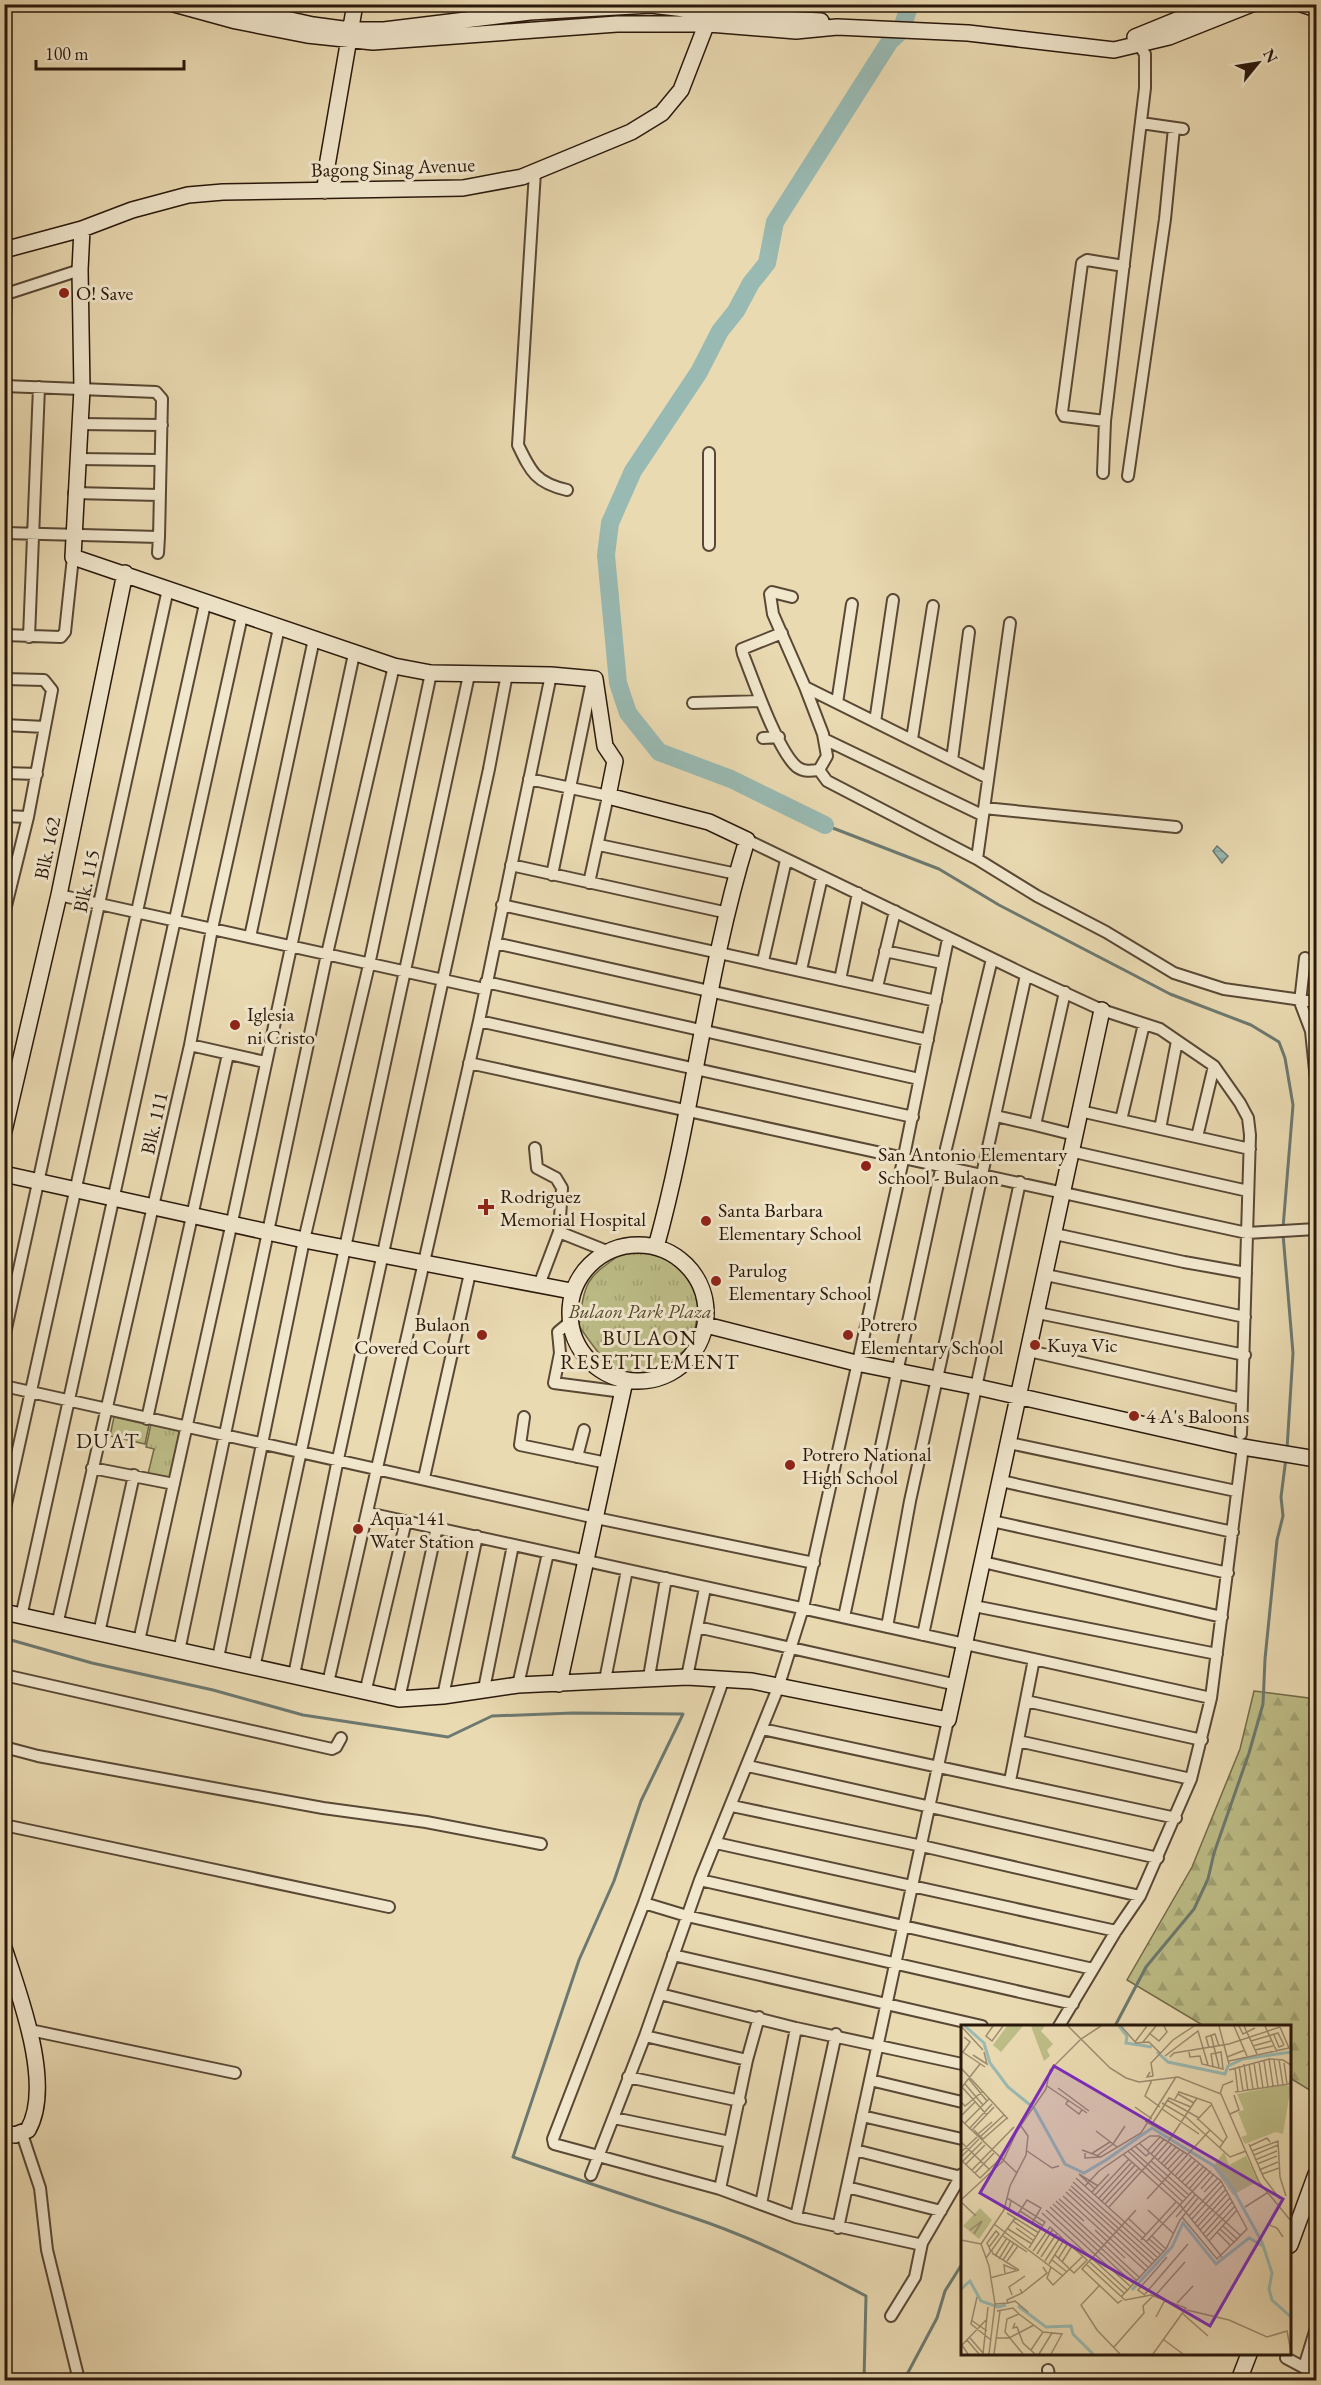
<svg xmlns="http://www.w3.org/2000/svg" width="1321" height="2385" viewBox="0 0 1321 2385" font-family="'EB Garamond',serif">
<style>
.grass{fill:#bdbd87;stroke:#736a49;stroke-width:1.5}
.forest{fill:url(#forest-firs);stroke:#736a49;stroke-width:1.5}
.park{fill:url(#park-tufts);stroke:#736a49;stroke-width:1.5}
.water{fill:url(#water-rules);stroke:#6c7970;stroke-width:1.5}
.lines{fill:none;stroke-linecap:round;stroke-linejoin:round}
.stream{stroke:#6c7970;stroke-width:3}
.river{stroke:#99bab3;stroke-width:18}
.street-casing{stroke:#594835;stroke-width:14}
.secondary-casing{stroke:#29180b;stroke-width:18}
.street{stroke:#f1e7cd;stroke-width:10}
.secondary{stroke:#f1e7cd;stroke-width:15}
.poi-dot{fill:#8f2418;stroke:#f1e7cd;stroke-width:2}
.labels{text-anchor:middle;stroke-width:6;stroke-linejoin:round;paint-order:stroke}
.street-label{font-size:20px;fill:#29180b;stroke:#f1e7cd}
.poi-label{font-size:20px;fill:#29180b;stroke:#f1e7cd;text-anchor:start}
.park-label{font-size:20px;font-style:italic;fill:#554a30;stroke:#f1e7cd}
.neighbourhood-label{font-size:21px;letter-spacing:1.5px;fill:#29180b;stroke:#f1e7cd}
.inset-river{fill:none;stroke:#99bab3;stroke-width:3}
.inset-road{fill:none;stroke:#9d8c6f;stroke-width:1.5}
.view{fill:#7b2cbf;fill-opacity:0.15;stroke:#7b2cbf;stroke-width:3}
.inset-edge{fill:none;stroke:#29180b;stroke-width:3}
</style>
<defs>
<pattern id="forest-firs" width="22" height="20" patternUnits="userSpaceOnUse" patternTransform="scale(1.5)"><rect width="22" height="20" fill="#bdbd87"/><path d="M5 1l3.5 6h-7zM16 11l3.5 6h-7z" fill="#a2a273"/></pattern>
<pattern id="park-tufts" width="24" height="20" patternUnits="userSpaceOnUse" patternTransform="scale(1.5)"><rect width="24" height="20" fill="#bdbd87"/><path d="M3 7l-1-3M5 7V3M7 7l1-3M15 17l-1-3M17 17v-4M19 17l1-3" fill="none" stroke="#a2a273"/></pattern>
<pattern id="water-rules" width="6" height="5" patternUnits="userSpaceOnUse" patternTransform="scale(1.5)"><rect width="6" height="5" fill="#99bab3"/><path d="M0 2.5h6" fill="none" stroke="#849f99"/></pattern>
</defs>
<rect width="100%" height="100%" fill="#eadab2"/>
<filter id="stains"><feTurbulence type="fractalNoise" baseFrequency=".00333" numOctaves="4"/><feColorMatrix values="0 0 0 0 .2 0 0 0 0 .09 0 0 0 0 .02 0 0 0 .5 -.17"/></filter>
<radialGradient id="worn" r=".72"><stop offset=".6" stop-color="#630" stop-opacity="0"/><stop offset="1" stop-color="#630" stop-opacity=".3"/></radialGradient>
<path class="grass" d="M114,1417L149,1425L145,1444L110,1436Z"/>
<path class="forest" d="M1254,1691L1316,1699V2094L1290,2078V2026H1204L1127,1980L1192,1867L1240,1749Z"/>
<path class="park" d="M628,1249L675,1259L701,1299L691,1347C629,1387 621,1387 579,1326C585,1275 588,1278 628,1249Z
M151,1424L182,1431L172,1480L148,1474L154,1449L146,1447Z"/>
<path class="water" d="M1217,846L1228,856L1222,863L1213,851Z"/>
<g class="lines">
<path class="stream" d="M825,825L939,869L999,905L1130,973L1170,994L1251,1025L1279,1042L1285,1058L1293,1105L1283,1228
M1283,1234L1293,1353L1287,1449
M4,1638L92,1663L213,1690L303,1715L448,1737L492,1716L573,1713L683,1714L641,1801L614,1881L579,1960L513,2157C572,2178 631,2197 691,2217C752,2237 809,2266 866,2296L864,2380
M1115,2026L1146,1967L1194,1909L1208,1879L1214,1853L1249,1753L1263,1704L1265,1659L1277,1540L1283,1516L1281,1497L1286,1458
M904,2380L937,2318L945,2291L962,2264"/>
<path class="river" d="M825,825L731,779L659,752L628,713L618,683L606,555L610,523L633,471L699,372L720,331L736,311L751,283L767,263L775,222L890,41L901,31L910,4"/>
<g class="street-casing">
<path id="street" d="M1141,123L1183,129
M535,172L518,445C531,472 536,483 567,490
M4,339L6,294L80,270
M4,386L156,392L162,399L159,537L4,533
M1105,421L1064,416L1062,412L1082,263L1087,260L1124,266
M79,424L162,425
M709,453V545
M77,459L160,460
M1103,473L1105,421L1145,88V54L1136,41
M1128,476L1165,219L1174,128
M74,493L159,495
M158,553L159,537
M792,597L772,592L770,594L773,614L805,687L823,734L827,756L819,770L827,781L977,859L1037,896L1106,932L1174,973L1224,989L1316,1002
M782,633L742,649L743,654C753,679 778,752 797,767C804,772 811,771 819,770
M4,635L61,637L65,632L73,557
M29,637L39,387
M4,679L44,680L52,690L28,817L4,914
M805,687L988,778
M693,703L761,701
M837,703L852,604
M875,722L893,600
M4,725L45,727
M763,738L779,737
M824,739L982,815
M912,739L933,606
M952,760L969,632
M4,773L37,774
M529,779L608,796L589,883
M984,808L1176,827
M4,816L28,817
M747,840L1026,975L1102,1010L1160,1029L1214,1066L1240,1103L1248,1118L1250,1135L1241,1434
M599,845L737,874
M977,859L1010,623
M511,865L728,913
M552,875L592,681
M59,895L484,989
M502,905L936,1001
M250,937L314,639
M495,943L928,1040
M885,951L942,963
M1305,958L1300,1002L1311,1031L1316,1080
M763,961L786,860
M801,970L822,877
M840,980L858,893
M486,982L919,1079
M877,987L895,911
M1065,992L1035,1125L1075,1135
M479,1021L913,1117
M190,1045L265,1062
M469,1063L1247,1233L1316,1229
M1080,1111L1250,1149
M996,1116L1035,1125
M1121,1120L1144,1024
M1160,1129L1177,1041
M1197,1137L1214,1066
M535,1148L537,1168L556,1178L562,1188L559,1232L539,1285
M1070,1151L1248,1191
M559,1232L609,1252
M1055,1234L1184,1262L1246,1273
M1046,1275L1245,1317
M1038,1313L1245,1355
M570,1322L558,1332L560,1353L554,1383L623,1392
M4,1338L168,589
M1029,1351L1242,1399
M4,1386L596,1518L814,1563
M524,1417L520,1445L607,1463
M147,1419L228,1054
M1009,1443L1236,1491
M577,1457L584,1430
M92,1468L174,1484
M424,1478L470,1273
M1001,1481L1233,1532
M4,1513L205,604
M368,1513L1211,1698
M992,1521L1228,1573
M983,1562L1222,1617
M974,1606L1217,1654
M21,1617L242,616
M844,1617L942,1165L992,959
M57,1625L190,1045L212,929L279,628
M697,1627L957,1685
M887,1627L910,1501L1026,975
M99,1633L134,1475
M923,1635L1020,1182
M139,1641L232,1222L354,654
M179,1651L327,954L394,666
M218,1658L304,1240L369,965L431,673
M254,1668L469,675
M4,1675L332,1749L336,1747L341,1738
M294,1675L338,1459L489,769L507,674
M649,1677L666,1578
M687,1677L705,1588
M724,1678L644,1903L553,2139L554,2144L720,2189L796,2217L918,2244L922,2243L962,2174
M605,1680L627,1570
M328,1683L479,1021L551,675
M518,1685L548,1553
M484,1689L513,1545
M365,1693L406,1521
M443,1696L477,1536
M399,1699L437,1527
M1026,1701L1202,1740
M762,1729L1176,1818
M1018,1741L1191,1779
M4,1747L38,1756L323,1808L426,1822L541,1844
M748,1766L1158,1858
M1010,1781L1034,1659
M732,1806L922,1846L1140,1896
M4,1825L389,1907
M716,1843L1116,1931
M700,1880L1093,1969
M644,1903L687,1916L1073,2004
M673,1955L982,2026
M660,1994L796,2028L962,2064
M1059,2026L1116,1931L1140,1896L1191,1779L1211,1698L1242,1454
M30,2030L235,2073
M645,2036L747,2060
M628,2077L740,2101
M870,2080L962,2102
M862,2116L962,2139
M614,2118L730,2142
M22,2134L40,2188L47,2250L79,2380
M855,2150L961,2177
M591,2175L645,2036L700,1880L778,1688L803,1608L904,1156L948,939
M847,2187L941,2211
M720,2189L747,2060L759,2017
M761,2204L796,2028
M796,2217L836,2034
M838,2228L948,1720
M891,2316L915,2277L922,2243
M1286,2358L1316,2374
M1304,2367L1316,2328
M1048,2370L1050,2380"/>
</g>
<g class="secondary-casing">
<path id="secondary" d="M174,4L236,21L307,35L373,42L617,24H709L796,31L837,27L968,33L1114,50L1169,37L1252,4
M218,4L313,25L350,30H384L530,12L651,5L760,18L821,21
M1301,4L1316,9
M1135,37L1216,4
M325,191L327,166L355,4
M82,229L80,270L82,389L73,557L394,666L431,673L551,675L595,679L605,746L615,761L608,796L709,822L747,840C706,973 693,1114 656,1247
M4,250L82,229L132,210L188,195L223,192L463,188L522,177L631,132L662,113L681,90L710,15
M4,1131L59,895L125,573
M4,1174L304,1240L571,1291
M570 1313a68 68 0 1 1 136 0a68 68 0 1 1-136 0Z
M706,1325L856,1363L977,1387L1243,1447L1316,1459
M4,1612L399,1699L443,1696L518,1685L687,1677L752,1681L948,1720L1102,1010
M559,1684L625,1381
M4,1948C19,1994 54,2085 28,2130L15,2135L4,2133
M1290,2245L1316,2174
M1239,2380L1249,2354"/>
</g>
<use href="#street" class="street"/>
<use href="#secondary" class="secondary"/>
</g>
<g class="poi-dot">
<circle cx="64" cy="293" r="6"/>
<circle cx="235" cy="1025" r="6"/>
<circle cx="866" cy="1166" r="6"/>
<path d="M483 1198h6v6h6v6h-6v6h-6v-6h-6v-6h6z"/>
<circle cx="706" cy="1221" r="6"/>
<circle cx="716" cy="1281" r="6"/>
<circle cx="482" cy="1335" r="6"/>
<circle cx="848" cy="1335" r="6"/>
<circle cx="1035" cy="1345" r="6"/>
<circle cx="1134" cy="1416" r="6"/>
<circle cx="790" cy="1465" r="6"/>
<circle cx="358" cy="1529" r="6"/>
</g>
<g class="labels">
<g class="street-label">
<text transform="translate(393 167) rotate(-2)" y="7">Bagong Sinag Avenue</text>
<text transform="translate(47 848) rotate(-78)" y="7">Blk. 162</text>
<text transform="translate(86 881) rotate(-78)" y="7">Blk. 115</text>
<text transform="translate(154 1123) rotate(-77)" y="7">Blk. 111</text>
</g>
<g class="poi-label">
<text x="76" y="300">O! Save</text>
<text x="247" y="1021">Iglesia<tspan x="247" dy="23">ni Cristo</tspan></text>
<text x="878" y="1161">San Antonio Elementary<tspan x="878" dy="23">School - Bulaon</tspan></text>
<text x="500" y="1203">Rodriguez<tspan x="500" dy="23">Memorial Hospital</tspan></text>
<text x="718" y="1217">Santa Barbara<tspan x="718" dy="23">Elementary School</tspan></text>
<text x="728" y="1277">Parulog<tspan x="728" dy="23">Elementary School</tspan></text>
<text x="470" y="1331" text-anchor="end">Bulaon<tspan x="470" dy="23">Covered Court</tspan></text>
<text x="860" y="1331">Potrero<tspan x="860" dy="23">Elementary School</tspan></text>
<text x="1047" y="1352">Kuya Vic</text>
<text x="1146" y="1423">4 A's Baloons</text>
<text x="802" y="1461">Potrero National<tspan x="802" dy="23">High School</tspan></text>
<text x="370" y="1525">Aqua 141<tspan x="370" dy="23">Water Station</tspan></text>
</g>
<g class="park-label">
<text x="640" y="1318">Bulaon Park Plaza</text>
</g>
<g class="neighbourhood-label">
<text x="650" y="1345">BULAON<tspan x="650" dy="24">RESETTLEMENT</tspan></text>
<text x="108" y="1448">DUAT</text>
</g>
</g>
<g transform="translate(961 2025)">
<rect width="330" height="330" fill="#eadab2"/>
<path d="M19,183L31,195L18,214L2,201Z" fill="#bdbd87"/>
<path d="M263,127L268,140L285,131L297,156L272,170L252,142Z" fill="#bdbd87"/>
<path d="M46,1H62L40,27L32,20ZM70,1H84L80,6L92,19L86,25L89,31L83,36ZM322,60L330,61L322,109L315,107L284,119L280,112L286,110L277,87L283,85L276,69Z" fill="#bdbd87"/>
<path class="inset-river" d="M4,1L23,18L29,38L47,62L73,83L104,139L123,148L145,135M158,1L166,11L165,18L191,22M196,27L207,37L264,49L267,41L282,34L330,27M145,135L191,103L253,141L269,159L301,217L311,248L308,264L311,275L330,292M0,264L9,256L20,276L37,282L45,280M171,265L211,222L222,198L255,239L288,213L302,221M57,281L85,302L110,301L112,309L132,329"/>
<path class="inset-road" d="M0,1L22,25M32,1L25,11L31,16L42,1M107,1L149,43L165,53L178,57L217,52L260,69L298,157L330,196M160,1L175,18L188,17L199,28M258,1L268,39M273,1L286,31M278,1L282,9L294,3M283,1L296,29M304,1L316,27M188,8L198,16L206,7L203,1M250,10L258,42M313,10L318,22L323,20M290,16L317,8L323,20M174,17L186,1M182,17L195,1M292,21L310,16M248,23L245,12L254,9L258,21M294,25L312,21M0,26L24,42M2,27L9,17L3,12M228,27L229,32L239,31L241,39L262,44L260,27L250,29L252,41M12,30L26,39L23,27M204,31L237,6L247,40M209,32L213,28L268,19L319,2M266,32L284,25M308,34L312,61M313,35L317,60M318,35L322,60M268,36L328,23L319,2M303,36L307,62M298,37L302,63M293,38L297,64M323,38L326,59M283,39L287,66M288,39L292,64M278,41L282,66M0,43L47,94M274,43L277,67M268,45L308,34L322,35L330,40M189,47L186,52L192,51L190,38L212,15L233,1M8,54L26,76M191,55L184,71L199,82M4,59L22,80M86,61L126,88M1,62L26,90M1,62L19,39M97,63L128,86M274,67L328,59L330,54M217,69L233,78M259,69L262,60L272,56M214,74L218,67L250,78L266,112L259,122M107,75L105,79L118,89L121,85M206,75L238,93M0,77L4,81L22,66M201,78L225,92L269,132L285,126M174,82L191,94M201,84L238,109M269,89L278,85L273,70M0,91L14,77M237,94L262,117M0,95L56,148M236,95L250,80M184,96L233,123M3,99L28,74M191,99L208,73L230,82M8,104L31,79M11,105L33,82M13,105L22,114L46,93M135,106L156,122M17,109L31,97M20,111L43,90M0,117L29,145M178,118L280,211M152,119L164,101M288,119L303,153L319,174M174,121L185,131L188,128M289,121L306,113L309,117M170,124L225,173M121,125L140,132L180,108L215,52M66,126L91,143L98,141M167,126L222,177M186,126L199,112M291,126L317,116L319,152L325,171M0,127L16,112M124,128V133L139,132M130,129L149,117M162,129L219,180L261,232M190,129L203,114M137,130L152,119M293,130L317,120M0,132L18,114M0,135L19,153L39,134M197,135L211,119M294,135L316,126M2,136L21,117M190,136L228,170M5,139L24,120M200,139L215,122M296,139L316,131M203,141L219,124M207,144L223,127M11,145L53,102M298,145L317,137M14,148L33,128M118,149L137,161M301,149L318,143M119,150L134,164M214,151L231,132M115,153L200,230M217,154L235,135M112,157L197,233M221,157L239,138M110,161L194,236M124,161L138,146L189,111H198L226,129M224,161L243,141M108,164L191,239M228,164L246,143M240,164L253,149M105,167L188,243M131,167L148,149M243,167L257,153M134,170L168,134M102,171L185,246M46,173L84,197L68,223M138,173L171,137M98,174L123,196M186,174L249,105M0,175L42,136L56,106L85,64L89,45L120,14L140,1M50,176L48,184L80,204M95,176L179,253M141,176L174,140M0,177L15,191M92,179L176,256M144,179L178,143M89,182L173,259M148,182L207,117L236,73M284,182L306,168M85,185L170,262M187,185L212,208M59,186L82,201M46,188L78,208M81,188L167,266M57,189L66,175L80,183L71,198M228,191L260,156M215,192L234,170M221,192L256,234L286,204L260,156L228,130M168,194L185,210M231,194L262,160M52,196L75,212M234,198L265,164M33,199L102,251M306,199L316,203L322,212M262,201L277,215M236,202L267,168M55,203L73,216M47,204L71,219M259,204L274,218M9,205L21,196L13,209M134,205L164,233M239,205L269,173M256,207L270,221M242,209L272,176M42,211L66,227M191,211L205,224M245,212L274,181M188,214L203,227M0,215L20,219M180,215L215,177M248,216L276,185M185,217L250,146M20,219L43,185L49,161L65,130L67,111L60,101M20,219L28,241L34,279L28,329M28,222L38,209L35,206L26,218L28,222L29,225L32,227M72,226L89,202L126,235L113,248L94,230M31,228L58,245M76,229L92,204M34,231L46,213M80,232L96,208M25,233L54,193M38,234L49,216M97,234L107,218M42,235L53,218M91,235L106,247M46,236L57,221M84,236L100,211M101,237L111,221M129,237L164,269M88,239L103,215M126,240L164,275L190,270L225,283L192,329M90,242L86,253L92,260L122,231M44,249L43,240L55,245M29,253L58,245M138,261L120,280L136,305L159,329M61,268L86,248L82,242M184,269L227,219M51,270L48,262L64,251M184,270L177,265L206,232M16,272L10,299L30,315M160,272L205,224L219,195L237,173M193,272L224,237M161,275L157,278L121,244L175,185M47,278L54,276L67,287M216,278L232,261M34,279L47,278L46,275L61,268L59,264M226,285L268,295L306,312L326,306L330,327M36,286L52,283L58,289M222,289L247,311M195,292L204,275M10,295L26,306M54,298L52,303L56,302L62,318L74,329M9,313L22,328M36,313H48L73,300M6,315L18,329M203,315L222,329M153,322L183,288L182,281L192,271M70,325L82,307M7,329L1,320L25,295M22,329L27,282M33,329L39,286M62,329L44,307L46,294L58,289L82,307L101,309L90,329M78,329L91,308"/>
<path class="view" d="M93,41L322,174L249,301L19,168Z"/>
<rect width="330" height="330" class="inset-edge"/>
</g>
<rect width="1321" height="2385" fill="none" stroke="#eadab2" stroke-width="24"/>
<rect x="6" y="6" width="1309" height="2373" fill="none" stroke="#29180b" stroke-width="3"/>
<rect x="12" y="12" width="1297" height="2361" fill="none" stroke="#29180b" stroke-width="1.5"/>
<g transform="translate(1258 63) rotate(60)" stroke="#f1e7cd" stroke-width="4.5" paint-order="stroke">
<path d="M0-4.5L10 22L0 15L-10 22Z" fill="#29180b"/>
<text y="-9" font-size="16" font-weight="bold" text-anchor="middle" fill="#29180b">N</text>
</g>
<path d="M36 60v9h148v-9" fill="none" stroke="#29180b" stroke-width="3"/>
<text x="45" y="60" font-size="18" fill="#29180b" stroke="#f1e7cd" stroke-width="4.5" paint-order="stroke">100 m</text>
<rect width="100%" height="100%" filter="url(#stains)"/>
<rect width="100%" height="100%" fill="url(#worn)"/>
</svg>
